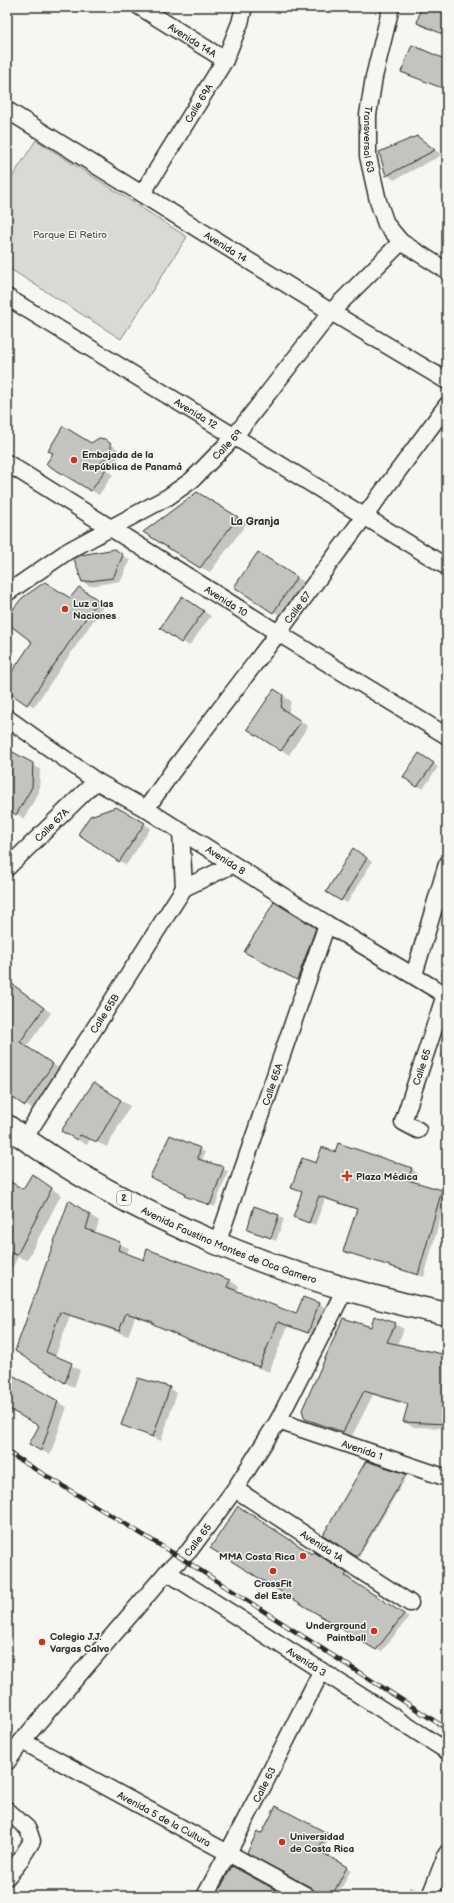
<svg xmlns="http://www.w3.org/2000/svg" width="454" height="1903" viewBox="0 0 454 1903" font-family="'Balsamiq Sans',sans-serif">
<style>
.green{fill:#d9d9d5;stroke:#828280}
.shadow{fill:#0003}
.building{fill:#c3c3c0;stroke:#2b2b2b}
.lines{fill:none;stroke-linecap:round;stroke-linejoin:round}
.minor-casing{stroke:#2b2b2b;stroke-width:19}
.highway-casing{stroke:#2b2b2b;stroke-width:25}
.minor{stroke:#f6f6f2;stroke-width:16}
.highway{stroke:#f6f6f2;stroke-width:22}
.rail-casing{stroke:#2b2b2b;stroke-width:4.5}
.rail{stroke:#f6f6f2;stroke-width:3;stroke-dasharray:9;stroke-linecap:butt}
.poi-dot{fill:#c8321e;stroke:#f6f6f2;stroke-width:1.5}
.labels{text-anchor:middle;stroke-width:3;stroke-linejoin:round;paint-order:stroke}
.shield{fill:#f6f6f2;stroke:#686867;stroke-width:1}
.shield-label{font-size:9px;font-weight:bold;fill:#2b2b2b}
.street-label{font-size:10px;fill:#2b2b2b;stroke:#f6f6f2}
.park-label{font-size:10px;fill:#565656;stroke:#f6f6f2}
.poi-label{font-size:10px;font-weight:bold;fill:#2b2b2b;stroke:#f6f6f2;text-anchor:start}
.neighbourhood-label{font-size:11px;font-weight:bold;fill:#2b2b2b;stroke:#f6f6f2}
</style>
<rect width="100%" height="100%" fill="#f6f6f2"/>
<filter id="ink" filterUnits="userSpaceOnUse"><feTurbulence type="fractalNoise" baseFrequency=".025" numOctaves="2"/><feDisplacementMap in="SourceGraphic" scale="8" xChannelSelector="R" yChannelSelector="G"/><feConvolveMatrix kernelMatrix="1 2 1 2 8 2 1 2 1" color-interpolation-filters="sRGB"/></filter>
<g filter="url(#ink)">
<path class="green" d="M36,140L187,237L121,339L7,267V185Z"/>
<path class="shadow" d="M424,142L442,155L394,180L387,175Z
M105,440L118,449L119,457L106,470L113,474L99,495L47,464L91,444Z
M197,493L247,523L210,572L200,567Z
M114,550L130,560L121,581L90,586L82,582Z
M266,557L304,582L281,616L236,587Z
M85,592L104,605L34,707L7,690V680L33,642L7,622V619L71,599Z
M190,602L211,616L189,646L161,627Z
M282,695L291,701L288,714L308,726L289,755L249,729Z
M8,751L40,769L39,792L24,819L7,806Z
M424,757L438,767L423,789L404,777Z
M116,808L151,828L126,865L79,833Z
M358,852L372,862L347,903L327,891Z
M284,909L325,935L307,985L255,957Z
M7,980L51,1013L27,1046L60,1069L32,1109L7,1093Z
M447,1038V1061L440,1057Z
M94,1083L130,1106L107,1147L90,1139L87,1145L63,1131Z
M170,1137L205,1152L202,1161L228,1171L215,1207L191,1198Z
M339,1144L412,1169L417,1173L414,1182L447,1194L424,1277L344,1251L358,1210L325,1199L315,1225L294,1217L303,1193L292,1187L317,1164L335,1153Z
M7,1181L23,1191L41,1181L61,1195L27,1260L18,1257L7,1277Z
M78,1207L99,1221L95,1234L129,1248L127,1254L145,1261L148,1251L230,1281L239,1286L237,1292L297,1315L318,1303L328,1309L317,1337L288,1326L269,1372L207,1348L156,1325L135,1317L128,1336L70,1316L55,1357L80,1370L74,1388L17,1351Z
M255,1207L284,1219L276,1241L248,1229Z
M395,1324L404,1329L397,1345L447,1356V1428L413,1427L404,1422L409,1406L373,1395L352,1436L315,1423L306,1418L372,1328Z
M7,1374L67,1407L50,1455L30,1444L40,1425L7,1407Z
M169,1388L177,1393L161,1441L123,1425Z
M367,1462L407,1476L359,1557L325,1535Z
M212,1548L319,1556L351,1577L350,1579L409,1617L381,1652Z
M277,1808L330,1837L321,1854L351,1870L337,1896H317L312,1887L263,1834Z
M410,1886L422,1893L421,1896H405Z"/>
<path class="building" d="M421,7H447V36L417,23Z
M412,45L447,60V90L401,72Z
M417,136L435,150L386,176L379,152Z
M63,426L91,443L99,438L105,439L111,444V452L99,465L106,469L91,491L46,464L53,453L48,451Z
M197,492L238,517L200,568L143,532Z
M115,549L123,555L113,578L82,582L74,559L81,555Z
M258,552L297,577L273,613L234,587Z
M45,582L70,598L79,587L98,600L27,705L7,691V679L32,642L7,623V617L22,598Z
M182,596L204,611L181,643L160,628Z
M274,689L283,695L281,708L301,721L281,751L247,729Z
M7,749L33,763L32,787L16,815L7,808Z
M419,753L434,763L417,787L403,777Z
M116,807L145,823L119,862L78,834L90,816Z
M353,848L367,858L341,901L326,892Z
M274,902L316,928L297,980L244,952Z
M7,980L44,1008L20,1042L53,1064L25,1106L7,1094Z
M94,1082L121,1100L97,1142L80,1135L77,1140L61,1131Z
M170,1135L200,1148L198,1159L224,1167L210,1205L184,1196L185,1193L150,1177Z
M338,1143L412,1168L408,1180L442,1190L418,1275L343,1251L357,1209L319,1196L309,1223L293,1217L302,1192L291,1188L302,1158L316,1163L322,1147L335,1152Z
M32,1174L52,1188L17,1255L7,1252V1180L23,1189Z
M69,1200L90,1215L86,1229L120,1242L118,1250L144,1260L147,1249L230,1280L227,1287L296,1314L303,1297L319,1303L308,1333L278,1322L259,1367L197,1343L153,1324V1322L126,1313L119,1331L60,1312L46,1352L72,1363L65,1383L15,1351Z
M254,1206L279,1215L271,1238L247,1230Z
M374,1316L396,1323L387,1342L447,1355V1424L403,1422L408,1404L364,1391L343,1432L305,1419L302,1410L343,1318L371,1327Z
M7,1372L58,1401L41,1451L29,1444L39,1426L7,1408Z
M138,1378L170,1387L153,1437L121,1425Z
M366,1461L406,1474L357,1557L323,1535Z
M238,1506L312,1554L314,1552L347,1573L345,1576L404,1614L376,1650L210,1548Z
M276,1806L327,1833L318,1850L347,1867L332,1896H316L312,1888L247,1853L257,1832L262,1833Z
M232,1866L287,1896H216Z"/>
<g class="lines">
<g class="minor-casing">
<g id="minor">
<path id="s1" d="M140,7L225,60"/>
<path id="s2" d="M391,7L374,77L368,115V156L378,201L386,224L401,242L447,271"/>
<path id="s3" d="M7,110L331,312L447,381"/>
<path id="s4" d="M142,194L225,60L240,23L244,7"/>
<path id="s5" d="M7,297L447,567"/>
<path id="s6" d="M7,463L278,633L447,736"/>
<path id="s7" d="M7,593L68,551L168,497L192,480L234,437L331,312L401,242"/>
<path id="s8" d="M7,718L96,781L146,809L327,924L447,996"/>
<path id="s9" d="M146,809L172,772L278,633L447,405"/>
<path d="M181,832L184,888"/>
<path id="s10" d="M7,868L96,781"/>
<path d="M184,888L232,865"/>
<path d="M414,975L447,864"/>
<path id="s11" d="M418,1130L403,1122L445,995"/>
<path id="s12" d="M24,1139L184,888"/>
<path id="s13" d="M217,1244L327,924"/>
<path id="s14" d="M278,1421L447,1478"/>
<path id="s15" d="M235,1489L410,1603"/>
<path id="s16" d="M167,1572L447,1751"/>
<path id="s17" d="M22,1741L307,1896"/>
<path id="s18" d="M7,1762L22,1741L167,1572L189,1551L235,1489L278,1421L345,1289"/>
<path d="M7,1810L28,1829L32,1841L17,1865L7,1877"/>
<path id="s19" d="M205,1896L258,1796L321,1672"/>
<path d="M430,1896L447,1853"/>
</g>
</g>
<g class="highway-casing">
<g id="highway">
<path id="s20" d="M7,1126C134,1220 293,1282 447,1314"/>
</g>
</g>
<use href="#minor" class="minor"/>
<use href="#highway" class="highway"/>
<g class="rail-casing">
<path id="rail" d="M7,1452L181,1558L447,1729"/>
</g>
<use href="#rail" class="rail"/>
</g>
</g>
<g class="poi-dot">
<circle cx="74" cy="460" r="4"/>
<circle cx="65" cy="609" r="4"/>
<path d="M345 1170h4v4h4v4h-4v4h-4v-4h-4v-4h4z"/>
<circle cx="303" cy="1556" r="4"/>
<circle cx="273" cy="1571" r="4"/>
<circle cx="374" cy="1631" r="4"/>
<circle cx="42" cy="1642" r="4"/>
<circle cx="282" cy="1842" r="4"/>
</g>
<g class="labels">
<rect class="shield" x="117" y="1191" width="14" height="14" rx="3"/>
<g class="shield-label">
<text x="124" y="1201">2</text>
</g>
<g class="street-label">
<text dy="4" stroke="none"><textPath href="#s1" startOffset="62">Avenida 14A</textPath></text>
<text dy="4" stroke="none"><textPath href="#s4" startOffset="107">Calle 69A</textPath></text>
<text dy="4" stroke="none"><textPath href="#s2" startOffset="135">Transversal 63</textPath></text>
<text dy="4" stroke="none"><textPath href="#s3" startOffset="258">Avenida 14</textPath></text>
<text dy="4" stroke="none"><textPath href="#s5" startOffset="222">Avenida 12</textPath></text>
<text dy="4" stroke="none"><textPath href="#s7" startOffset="267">Calle 69</textPath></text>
<text dy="4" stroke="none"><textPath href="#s6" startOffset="259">Avenida 10</textPath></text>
<text dy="4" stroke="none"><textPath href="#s9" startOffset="252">Calle 67</textPath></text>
<text dy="4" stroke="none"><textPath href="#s10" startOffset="62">Calle 67A</textPath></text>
<text dy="4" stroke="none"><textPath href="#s8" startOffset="261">Avenida 8</textPath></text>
<text dy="4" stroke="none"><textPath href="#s12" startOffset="149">Calle 65B</textPath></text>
<text dy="4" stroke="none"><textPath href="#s11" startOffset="75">Calle 65</textPath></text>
<text dy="4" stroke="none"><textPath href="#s13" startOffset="169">Calle 65A</textPath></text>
<text dy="4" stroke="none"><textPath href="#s20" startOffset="253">Avenida Faustino Montes de Oca Gamero</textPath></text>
<text dy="4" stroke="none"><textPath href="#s14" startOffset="89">Avenida 1</textPath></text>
<text dy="4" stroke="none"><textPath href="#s18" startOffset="293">Calle 65</textPath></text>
<text dy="4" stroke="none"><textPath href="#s15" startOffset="104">Avenida 1A</textPath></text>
<text dy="4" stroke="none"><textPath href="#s16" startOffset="166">Avenida 3</textPath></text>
<text dy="4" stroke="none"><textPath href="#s19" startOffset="126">Calle 63</textPath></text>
<text dy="4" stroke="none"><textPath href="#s17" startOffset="162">Avenida 5 de la Cultura</textPath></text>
</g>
<g class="park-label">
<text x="70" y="238">Parque El Retiro</text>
</g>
<g class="poi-label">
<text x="82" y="458">Embajada de la<tspan x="82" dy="12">República de Panamá</tspan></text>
<text x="73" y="607">Luz a las<tspan x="73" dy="12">Naciones</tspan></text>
<text x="356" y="1180">Plaza Médica</text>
<text x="295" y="1560" text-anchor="end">MMA Costa Rica</text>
<text x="273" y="1587" text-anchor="middle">CrossFit<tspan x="273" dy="12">del Este</tspan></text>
<text x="366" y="1629" text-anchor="end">Underground<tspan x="366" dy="12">Paintball</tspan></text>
<text x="50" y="1640">Colegio J.J.<tspan x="50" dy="12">Vargas Calvo</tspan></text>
<text x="290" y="1840">Universidad<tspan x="290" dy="12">de Costa Rica</tspan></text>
</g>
<g class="neighbourhood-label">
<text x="255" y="525">La Granja</text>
</g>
</g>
<rect width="454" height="1903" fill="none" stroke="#f6f6f2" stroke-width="24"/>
<rect x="12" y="12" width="430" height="1879" fill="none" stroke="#2b2b2b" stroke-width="1.5" filter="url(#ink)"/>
</svg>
